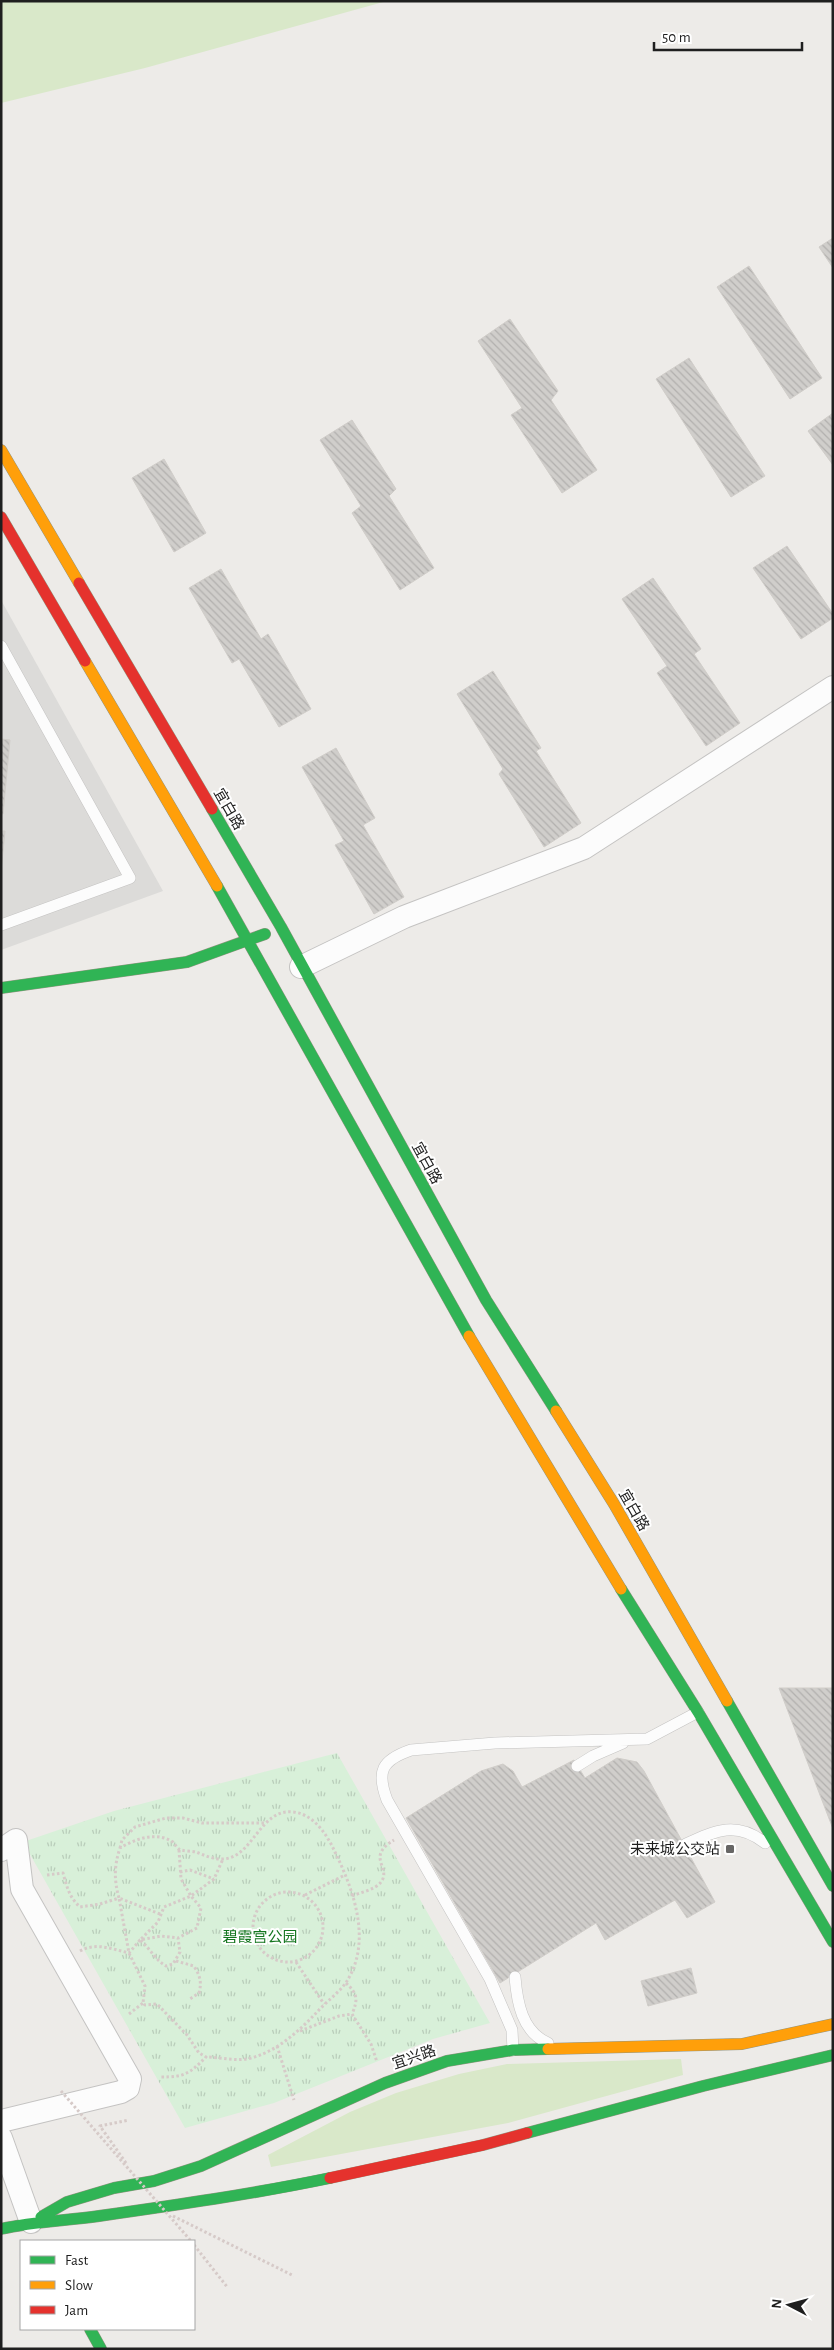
<svg xmlns="http://www.w3.org/2000/svg" width="834" height="2350" viewBox="0 0 834 2350" font-family="'Alegreya Sans','Noto Sans SC',sans-serif">
<style>
.residential{fill:#dcdbd9}
.grass{fill:#d9e8c9}
.park{fill:url(#park-tufts)}
.building{fill:url(#building-back-hatch);stroke:#d0cdc9}
.lines{fill:none;stroke-linecap:round;stroke-linejoin:round}
.lane-casing{stroke:#c4c3c2;stroke-width:12}
.street-casing{stroke:#c4c3c2;stroke-width:24}
.fast-casing{stroke:#939581;stroke-width:12}
.slow-casing{stroke:#939581;stroke-width:12}
.jam-casing{stroke:#939581;stroke-width:12}
.path{stroke:#d6cac8;stroke-width:3;stroke-dasharray:2.5 2.5;stroke-linecap:butt}
.lane{stroke:#fcfcfc;stroke-width:11}
.street{stroke:#fcfcfc;stroke-width:22}
.fast{stroke:#30b455;stroke-width:11}
.slow{stroke:#ff9f0a;stroke-width:11}
.jam{stroke:#e5322d;stroke-width:11}
.path-bridge{stroke:#d6cac8;stroke-width:3;stroke-dasharray:2.5 2.5;stroke-linecap:butt}
.poi-dot{fill:#676665;stroke:#fff;stroke-width:2}
.labels{text-anchor:middle;stroke-width:4;stroke-linejoin:round;paint-order:stroke}
.street-label{font-size:15px;fill:#1f1f1f;stroke:#fff}
.poi-label{font-size:15px;fill:#1f1f1f;stroke:#fff;text-anchor:end}
.park-label{font-size:15px;fill:#14761f;stroke:#fff}
</style>
<defs>
<pattern id="park-tufts" width="24" height="20" patternUnits="userSpaceOnUse" patternTransform="scale(1.25)"><rect width="24" height="20" fill="#d8f0d9"/><path d="M3 7l-1-3M5 7V3M7 7l1-3M15 17l-1-3M17 17v-4M19 17l1-3" fill="none" stroke="#b9cdba"/></pattern>
<pattern id="building-back-hatch" width="6" height="6" patternUnits="userSpaceOnUse" patternTransform="scale(1.25)"><rect width="6" height="6" fill="#d0cecb"/><path d="M-1 5l2 2M0 0l6 6M5-1l2 2" fill="none" stroke="#b2b0ae"/></pattern>
</defs>
<rect width="100%" height="100%" fill="#edebe8"/>
<path class="residential" d="M1,600L163,891L1,950Z"/>
<path class="grass" d="M1,1H387L145,68L1,103Z
M681,2059L683,2075L508,2123L271,2167L268,2155L350,2112L396,2093L459,2074L507,2064Z"/>
<path class="park" d="M337,1753L490,2023L433,2039L274,2103L185,2128L23,1842L114,1811Z"/>
<path class="building" d="M833,238V268L819,247Z
M749,266L822,378L790,399L717,287Z
M510,319L558,391L551,400L597,470L562,493L511,415L522,408L478,341Z
M689,358L765,476L731,497L656,379Z
M833,413V465L808,431Z
M352,420L396,489L389,496L434,568L400,590L352,513L361,506L320,440Z
M164,459L206,533L174,552L132,478Z
M787,546L833,614V618L801,639L753,568Z
M221,569L261,639L268,634L311,709L279,727L239,659L232,663L189,588Z
M653,578L701,649L694,654L740,723L706,746L657,673L667,666L622,599Z
M493,671L541,748L536,751L581,823L544,847L499,774L503,769L457,694Z
M1,739L10,740L3,814H1Z
M336,748L375,818L363,825L404,897L374,914L335,845L344,841L302,767Z
M1,831H5L1,871Z
M779,1688H833V1829Z
M617,1758L637,1762L644,1771L715,1902L687,1918L675,1900L605,1940L596,1923L500,1983L406,1818L481,1771L503,1764L513,1771L522,1787L574,1760L585,1778Z
M691,1968L697,1993L648,2006L641,1981Z"/>
<g class="lines">
<g class="lane-casing">
<path id="lane" d="M1,646L130,878L1,925
M577,1766L593,1756L623,1743
M686,1844C716,1830 737,1821 765,1843
M515,1977C517,2002 522,2032 548,2043
M513,2050L512,2030L490,1979L387,1800C376,1771 382,1760 411,1750L495,1743L647,1739L698,1712"/>
</g>
<g class="street-casing">
<path id="street" d="M301,967L404,917L584,848L833,687
M1,1850L16,1840L22,1889L130,2079L128,2088L121,2092L1,2121
M1,2138L31,2222"/>
</g>
<g class="fast-casing">
<path id="fast" d="M212,809L281,927L486,1300L556,1411
M217,886L469,1336
M1,988L187,962L265,934
M621,1589L698,1712L833,1942
M727,1701L833,1886
M527,2133L703,2086L833,2055
M41,2217L67,2202L114,2188L154,2181L201,2166L385,2083L447,2061L513,2050L548,2049
M1,2229C35,2221 65,2221 99,2216C176,2205 253,2194 330,2178
M90,2329L101,2349"/>
</g>
<g class="slow-casing">
<path id="slow" d="M1,450L79,583
M85,661L217,886
M469,1336L621,1589
M556,1411L614,1504L727,1701
M548,2049L742,2044L833,2024"/>
</g>
<g class="jam-casing">
<path id="jam" d="M1,517L85,661
M79,583L212,809
M330,2178L483,2145L527,2133"/>
</g>
<path class="path" d="M120,1848L122,1840L135,1827L166,1818H183L202,1823H264
M179,1850L181,1879L191,1896L214,1879L223,1859
M180,1872L190,1870L214,1879
M47,1875L63,1873C67,1887 69,1897 80,1907L100,1904L119,1898C114,1880 114,1866 120,1848C135,1839 156,1831 173,1842C176,1845 177,1849 181,1850C185,1851 191,1851 196,1852C204,1855 212,1859 221,1859C253,1860 259,1808 293,1812C314,1814 327,1835 335,1852C354,1891 372,1941 347,1981C340,1992 327,2001 318,2011C300,2030 278,2051 251,2058C236,2062 221,2057 206,2057
M253 1927a35 35 0 1 1 70 0a35 35 0 1 1-70 0Z
M305,1895L345,1875
M352,1896C361,1892 375,1890 381,1882C392,1868 365,1857 394,1840
M160,1914L119,1898L129,1953L145,1986L143,2003L145,2005L157,2004L187,2035L199,2053L206,2057C189,2074 185,2077 160,2077
M80,1951C96,1942 112,1949 129,1953L140,1940L161,1936L178,1938L180,1952L173,1964L166,1966C155,1960 150,1948 140,1940L158,1922L164,1907L191,1896L201,1908L197,1928L178,1938
M176,1961L194,1966C200,1976 202,1982 199,1993L190,1999
M296,1962L324,2004
M346,1983C358,1994 358,2000 352,2014
M129,2014L143,2003
M352,2014L371,2044L377,2062
M300,2031L339,2016L352,2014
M277,2046L294,2100
M126,2163L100,2126L129,2120"/>
<use href="#lane" class="lane"/>
<use href="#street" class="street"/>
<use href="#fast" class="fast"/>
<use href="#slow" class="slow"/>
<use href="#jam" class="jam"/>
<path class="path-bridge" d="M61,2091L191,2241
M173,2216L294,2276
M194,2245L228,2288"/>
</g>
<rect class="poi-dot" x="725" y="1844" width="10" height="10" rx="2.5"/>
<g class="labels">
<g class="street-label">
<text transform="translate(229 809) rotate(60)" y="5">宜白路</text>
<text transform="translate(427 1163) rotate(61)" y="5">宜白路</text>
<text transform="translate(634 1510) rotate(60)" y="5">宜白路</text>
<text transform="translate(414 2057) rotate(-19)" y="5">宜兴路</text>
</g>
<g class="poi-label">
<text x="720" y="1854">未来城公交站</text>
</g>
<g class="park-label">
<text x="260" y="1942">碧霞宫公园</text>
</g>
</g>
<rect width="834" height="2350" fill="none" stroke="#1f1f1f" stroke-width="5"/>
<rect x="20" y="2240" width="175" height="90" fill="#ffffff" stroke="#a5a5a5"/>
<rect x="30" y="2256" width="25" height="8" fill="#30b455" stroke="#a5a5a5"/>
<text x="65" y="2265" font-size="15" fill="#1f1f1f">Fast</text>
<rect x="30" y="2281" width="25" height="8" fill="#ff9f0a" stroke="#a5a5a5"/>
<text x="65" y="2290" font-size="15" fill="#1f1f1f">Slow</text>
<rect x="30" y="2306" width="25" height="8" fill="#e5322d" stroke="#a5a5a5"/>
<text x="65" y="2315" font-size="15" fill="#1f1f1f">Jam</text>
<g transform="translate(789 2305) rotate(276)" stroke="#ffffff" stroke-width="4" paint-order="stroke">
<path d="M0-4L9 19L0 12L-9 19Z" fill="#1f1f1f"/>
<text y="-8" font-size="14" font-weight="bold" text-anchor="middle" fill="#1f1f1f">N</text>
</g>
<path d="M654 42v8h148v-8" fill="none" stroke="#1f1f1f" stroke-width="2.5"/>
<text x="662" y="42" font-size="15" fill="#1f1f1f" stroke="#ffffff" stroke-width="4" paint-order="stroke">50 m</text>
</svg>
